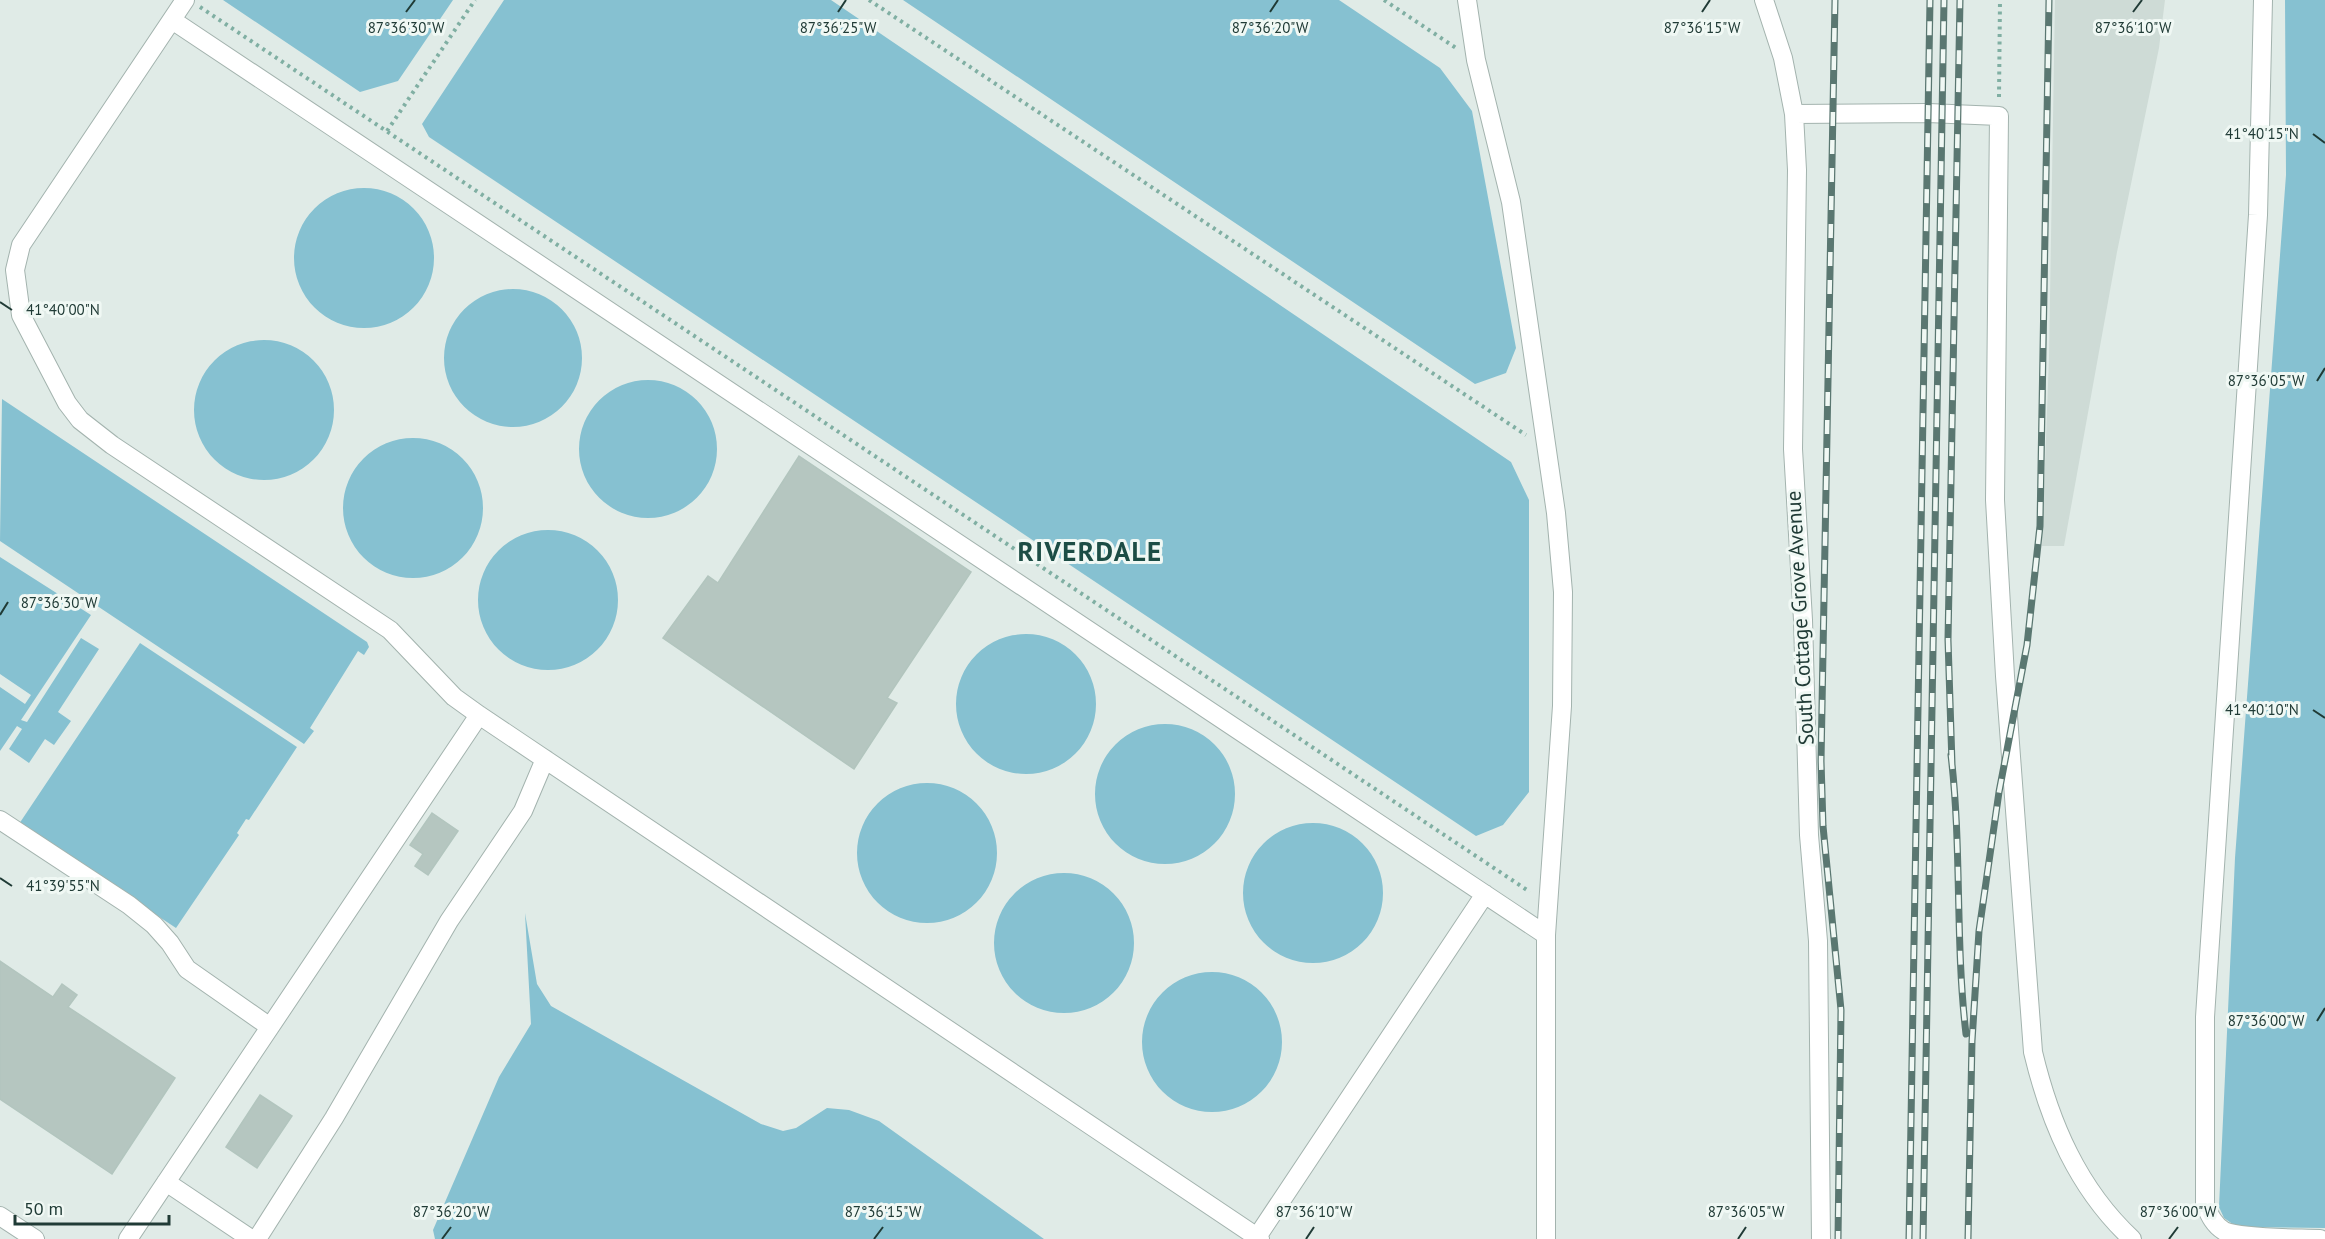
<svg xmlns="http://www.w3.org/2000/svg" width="2325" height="1239" viewBox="0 0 2325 1239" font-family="'PT Sans',sans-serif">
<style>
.built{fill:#cedbd6}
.water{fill:#86c1d1}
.building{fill:#b5c6c0;stroke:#b2c5be;stroke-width:1.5}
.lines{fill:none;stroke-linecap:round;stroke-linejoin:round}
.minor-casing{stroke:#a3b3ae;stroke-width:20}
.path{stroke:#80afa3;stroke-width:4;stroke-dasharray:3 4.5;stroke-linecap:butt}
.minor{stroke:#fff;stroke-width:18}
.rail-casing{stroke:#5a7771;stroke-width:7}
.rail{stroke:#f0f8f4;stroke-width:4.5;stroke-dasharray:14;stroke-linecap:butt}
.ticks{fill:none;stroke:#203b36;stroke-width:2}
.labels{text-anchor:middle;stroke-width:6;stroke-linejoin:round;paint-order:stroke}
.street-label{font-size:21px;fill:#203b36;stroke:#f0f8f4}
.district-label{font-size:27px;font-weight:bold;letter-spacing:1.5px;fill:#1c4d45;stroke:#f0f8f4}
.ticks-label{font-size:15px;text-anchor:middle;fill:#203b36;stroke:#f0f8f4;stroke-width:6;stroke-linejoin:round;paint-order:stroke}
</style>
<rect width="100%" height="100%" fill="#e0ebe7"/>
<path class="built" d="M2055,0H2165L2159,48L2117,252L2064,546H2042L2049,357Z"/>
<path class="water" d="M223,0H453L398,81L360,92Z
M504,0H831L1511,462L1529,500V792L1503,825L1476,836L429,137L422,124Z
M903,0H1339L1440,68L1472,111L1516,348L1506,373L1475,384Z
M2285,0H2325V1228L2237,1227L2224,1218L2219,1207L2235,858L2286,175Z
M294 258a70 70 0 1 1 140 0a70 70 0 1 1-140 0Z
M444 358a69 69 0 1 1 138 0a69 69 0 1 1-138 0Z
M194 410a70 70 0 1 1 140 0a70 70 0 1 1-140 0Z
M579 449a69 69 0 1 1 138 0a69 69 0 1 1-138 0Z
M2,399L367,642L369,647L364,655L358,651L310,728L314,731L304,744L0,541Z
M343 508a70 70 0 1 1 140 0a70 70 0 1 1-140 0Z
M478 600a70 70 0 1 1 140 0a70 70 0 1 1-140 0Z
M0,557L91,615L21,720L27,722L81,638L99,649L58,712L71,721L54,745L45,739L29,763L9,749L22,729L17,726L0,751V687L25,704L31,695L0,674Z
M956 704a70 70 0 1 1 140 0a70 70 0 1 1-140 0Z
M140,643L297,747L249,820L246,819L237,833L239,835L176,928L19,824Z
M1095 794a70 70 0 1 1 140 0a70 70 0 1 1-140 0Z
M857 853a70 70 0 1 1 140 0a70 70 0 1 1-140 0Z
M1243 893a70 70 0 1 1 140 0a70 70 0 1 1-140 0Z
M994 943a70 70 0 1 1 140 0a70 70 0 1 1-140 0Z
M525,913L537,984L551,1006L761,1124L783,1131L796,1128L827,1108L849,1110L879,1121L1044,1239H435L433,1230L499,1077L531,1024Z
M1142 1042a70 70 0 1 1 140 0a70 70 0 1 1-140 0Z"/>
<path class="building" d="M799,456L971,572L887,698L897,703L854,769L663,638L708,576L718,583Z
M432,813L458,831L428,875L415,866L423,854L410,845Z
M0,961L53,997L62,984L77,995L68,1007L175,1078L112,1174L0,1099Z
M260,1095L292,1116L257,1168L226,1147Z"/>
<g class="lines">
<g class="minor-casing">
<path id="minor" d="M185,0L21,245L15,270L21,315L67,403L80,420L112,445L390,630L454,697L479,715L1260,1239
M1467,0L1476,60L1511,202L1556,513L1563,592L1562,706L1546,935V1239
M1764,0L1783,58L1794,114L1797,170L1793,449L1803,620L1809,835L1818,941L1821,1239
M2263,0L2258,215L2205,1017V1205C2210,1216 2214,1225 2224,1231C2243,1239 2296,1238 2320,1239
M172,20L1546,935
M1794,114L1928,113L1999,116L1995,500L2005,676L2033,1052C2050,1123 2078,1189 2132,1239
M0,820L129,905L154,925L170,943L187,969L270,1027
M166,1182L251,1239
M0,1216L35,1239
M1257,1237L1485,894
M128,1239L479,715
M257,1239L334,1118L449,921L523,811L545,759"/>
</g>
<path class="path" d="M869,0L1526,435
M1384,0L1456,48
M200,7L1530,892
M1999,97L2000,0
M387,131L475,0"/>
<use href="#minor" class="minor"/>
<g class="rail-casing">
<path id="rail" d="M1835,0L1821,761L1823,826L1841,1010L1838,1239
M1951,755C1962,849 1955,941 1966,1034
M1952,764L1948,640L1960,0
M1909,1239L1930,0
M1923,1239L1944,0
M1968,1239L1972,1041L1979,931L1999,792L2027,645L2040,526L2049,0"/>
</g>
<use href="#rail" class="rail"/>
</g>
<path class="ticks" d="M406,12L415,0M838,12L846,0M1270,12L1278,0M1702,12L1710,0M2133,12L2142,0M2313,134L2325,143M0,302L12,310M2317,381L2325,368M0,615L8,602M2313,710L2325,718M0,878L12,886M2317,1021L2325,1008M442,1239L451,1227M874,1239L883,1227M1306,1239L1314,1227M1738,1239L1746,1227M2169,1239L2178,1227"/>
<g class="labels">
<g class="street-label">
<text transform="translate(1800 618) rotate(-93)" y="7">South Cottage Grove Avenue</text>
</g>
<g class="district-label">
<text x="1090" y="561">RIVERDALE</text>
</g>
</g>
<g class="ticks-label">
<text x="406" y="33">87°36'30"W</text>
<text x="838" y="33">87°36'25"W</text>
<text x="1270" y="33">87°36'20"W</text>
<text x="1702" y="33">87°36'15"W</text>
<text x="2133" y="33">87°36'10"W</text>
<text x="2262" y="139">41°40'15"N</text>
<text x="63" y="315">41°40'00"N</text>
<text x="2266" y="386">87°36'05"W</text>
<text x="59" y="608">87°36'30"W</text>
<text x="2262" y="715">41°40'10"N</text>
<text x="63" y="891">41°39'55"N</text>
<text x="2266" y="1026">87°36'00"W</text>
<text x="451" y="1217">87°36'20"W</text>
<text x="883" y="1217">87°36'15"W</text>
<text x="1314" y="1217">87°36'10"W</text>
<text x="1746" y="1217">87°36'05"W</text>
<text x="2178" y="1217">87°36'00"W</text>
</g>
<path d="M15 1215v9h154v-9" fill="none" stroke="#203b36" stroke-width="3"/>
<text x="24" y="1215" font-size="18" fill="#203b36" stroke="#f0f8f4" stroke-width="4.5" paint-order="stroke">50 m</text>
</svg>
